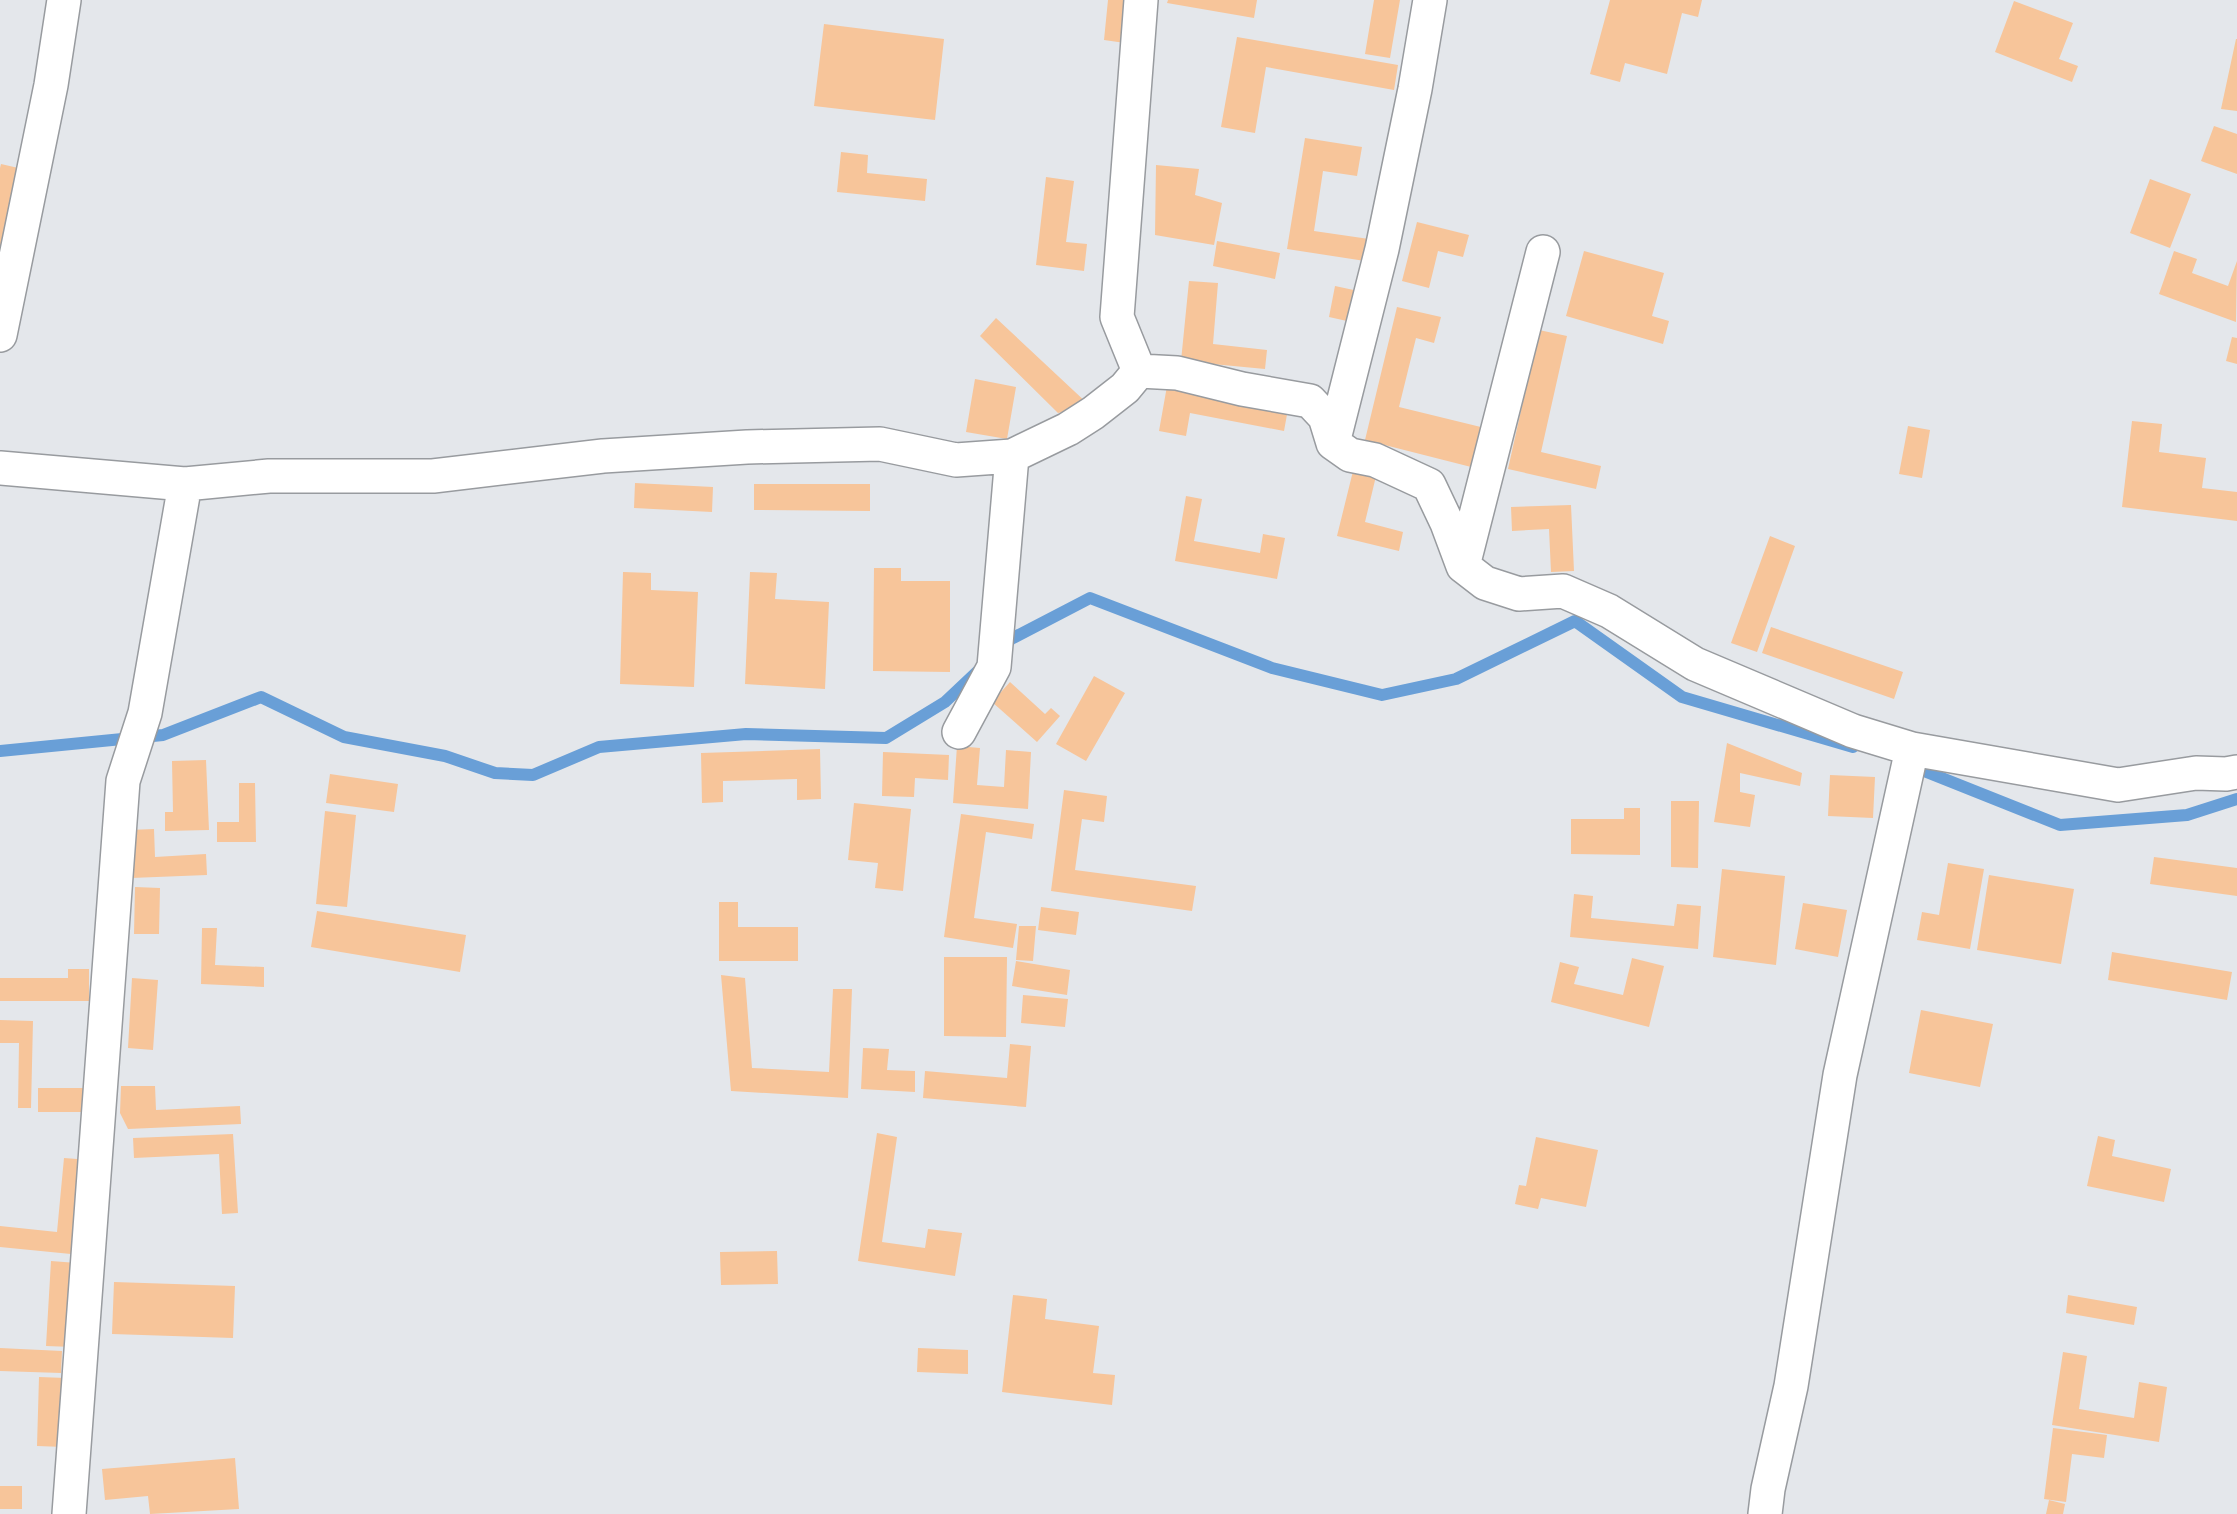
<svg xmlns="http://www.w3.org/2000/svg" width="2237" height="1514" viewBox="0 0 2237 1514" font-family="Bitter,serif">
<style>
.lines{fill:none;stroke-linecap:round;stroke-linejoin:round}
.stream{stroke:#699fd7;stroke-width:12}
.building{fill:#f7c59a}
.minor-casing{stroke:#989b9f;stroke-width:36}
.minor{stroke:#fff;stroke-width:33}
</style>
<rect width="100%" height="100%" fill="#e4e7eb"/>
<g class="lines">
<path class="stream" d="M1001,649L1011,639L1090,598L1272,668L1382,695L1456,679L1575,621L1682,697L1853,747
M0,751L163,735L261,697L344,737L445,756L495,773L533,775L599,747L746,734L886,738L945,702L980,669
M1909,765L2060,825L2187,815L2237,799"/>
</g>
<path class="building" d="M1108,0H1137L1132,44L1104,40Z
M1168,0H1257L1254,18L1167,3Z
M1374,0H1400L1390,58L1365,54Z
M1610,0H1702L1698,17L1682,13L1667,74L1625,63L1620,82L1590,74Z
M2014,1L2073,23L2059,59L2078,66L2072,82L1995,52Z
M824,24L944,39L935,120L814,106Z
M1237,37L1398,65L1394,90L1266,67L1255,133L1221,127Z
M2236,39H2237V111L2221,109Z
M2214,126L2237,134V174L2201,161Z
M1305,138L1362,147L1357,176L1323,171L1314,231L1369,239L1365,261L1287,249Z
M841,152L868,155L867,173L927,179L925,201L837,192Z
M1,164L27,170L0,266V168Z
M1156,165L1199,169L1195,195L1222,203L1214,245L1155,235Z
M1046,177L1074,181L1066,242L1087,244L1084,271L1036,265Z
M2150,179L2191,194L2170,248L2130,233Z
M1417,222L1469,235L1463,257L1438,251L1429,288L1402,281Z
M1217,241L1280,253L1275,279L1213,266Z
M1584,251L1664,273L1652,316L1669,321L1663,344L1566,316Z
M2174,251L2197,259L2192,273L2228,286L2237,261L2236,322L2159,294Z
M1189,281L1218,283L1213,344L1267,350L1265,369L1181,361Z
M1335,286L1363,292L1356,323L1329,317Z
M1397,307L1441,317L1434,343L1416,338L1399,407L1489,429L1479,469L1365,440Z
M996,318L1089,405L1058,413L980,336Z
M1539,330L1567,336L1541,452L1601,466L1596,489L1508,469Z
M2232,337L2237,338V364L2226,361Z
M975,379L1016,387L1007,439L966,432Z
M1167,386L1288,409L1284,431L1190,413L1186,436L1159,431Z
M2132,421L2162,424L2159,452L2206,458L2202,488L2237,492V521L2122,507Z
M1908,426L1930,430L1922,478L1899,474Z
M1354,467L1377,472L1365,522L1403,532L1399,551L1337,536Z
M635,483L713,487L712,512L634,508Z
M754,484H870V511L754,510Z
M1186,496L1202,499L1194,541L1260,553L1263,534L1285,538L1277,579L1175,561Z
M1571,505L1574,571L1551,572L1549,529L1512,531L1511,507Z
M1770,536L1795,546L1757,652L1731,643Z
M874,568H901V581H950V672L873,671Z
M623,572L651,573V590L698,592L694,687L620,684Z
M750,572L777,573L775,599L829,602L825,689L745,684Z
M1771,627L1903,672L1894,699L1762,653Z
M1094,676L1125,693L1086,761L1056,744Z
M1010,682L1045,714L1051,708L1060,716L1037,742L992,702Z
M1727,743L1802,773L1800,786L1740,773V792L1755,795L1750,827L1714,822Z
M957,746L980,748L977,785L1004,787L1006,750L1031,752L1028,809L953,803Z
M820,749L821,799L797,800V779L723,781V802L702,803L701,753Z
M883,752L949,755L948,780L915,778L914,797L882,796Z
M206,760L209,830L165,831V812H173L172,761Z
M330,774L398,784L394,812L326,803Z
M1830,775L1875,777L1873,818L1828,816Z
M239,783H255L256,842H217V822H239Z
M1064,790L1107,796L1104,822L1082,819L1075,870L1196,886L1192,911L1051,891Z
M1671,801H1699L1698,868L1671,867Z
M854,803L911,809L903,891L875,888L878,863L848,860Z
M1624,808H1640V855L1571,854V819H1624Z
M325,811L356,815L347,907L316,904Z
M961,814L1034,824L1032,839L986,832L974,918L1017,924L1013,948L944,937Z
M154,829L155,857L206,854L207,875L131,878L129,830Z
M2154,857L2237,868V896L2150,884Z
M1948,863L1984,869L1970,949L1917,940L1922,912L1939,915Z
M1722,869L1785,876L1776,965L1713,957Z
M1989,875L2074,889L2061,964L1977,950Z
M135,887L160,888L159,934H134Z
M1574,894L1593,896L1591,918L1674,926L1677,904L1701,906L1698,949L1570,937Z
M719,902H738V927H798V961H719Z
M1803,903L1847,910L1838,957L1795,949Z
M1041,907L1079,912L1076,935L1038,930Z
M317,911L466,935L460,972L311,947Z
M1019,926H1036L1033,961L1016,960Z
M202,928H217L215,965L264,967V987L201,984Z
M2112,952L2232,972L2227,1000L2108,980Z
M944,957H1007L1006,1037L944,1036Z
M1632,958L1664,966L1649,1027L1551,1002L1560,962L1579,967L1574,984L1623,995Z
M1016,961L1070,970L1067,995L1012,986Z
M68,969H89V1001H0V978H68Z
M721,975L745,978L752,1068L829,1072L833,989H852L848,1098L731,1091Z
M132,978L158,980L153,1050L128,1048Z
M1023,995L1068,999L1065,1027L1021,1023Z
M1921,1010L1993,1024L1980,1087L1909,1073Z
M0,1020L33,1021L31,1108H18L19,1043H0Z
M1010,1044L1031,1046L1026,1107L923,1098L925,1071L1007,1078Z
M863,1048L889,1049L887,1070L915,1071V1092L861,1089Z
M121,1086H155L156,1110L240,1106L241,1124L128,1129L120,1113Z
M38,1088H90L91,1112H38Z
M877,1133L897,1137L882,1242L925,1248L928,1229L962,1233L955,1276L858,1261Z
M233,1134L238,1213L222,1214L219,1154L134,1158L133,1138Z
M2098,1136L2115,1140L2112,1156L2171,1169L2164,1202L2087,1186Z
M1536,1137L1598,1150L1586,1207L1541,1198L1538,1209L1515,1204L1519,1185L1526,1186Z
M64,1158L90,1160L81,1255L0,1247V1226L57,1232Z
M777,1251L778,1284L721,1285L720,1252Z
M51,1261L77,1263L73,1347L46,1346Z
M114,1282L235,1286L233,1338L112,1334Z
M1013,1295L1047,1299L1045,1319L1099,1326L1093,1373L1115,1375L1112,1405L1002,1392Z
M2068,1295L2137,1307L2134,1325L2066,1313Z
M0,1348L62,1351L61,1373L0,1371Z
M918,1348L968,1350V1374L917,1372Z
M2063,1352L2087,1356L2079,1409L2134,1418L2139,1382L2167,1387L2159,1442L2052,1425Z
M39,1377L66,1378L64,1447L37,1446Z
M2053,1428L2107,1435L2104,1458L2072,1454L2066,1502L2044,1499Z
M235,1458L239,1509L150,1514L148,1496L105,1500L102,1469Z
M0,1486H22V1509H0Z
M2049,1500L2065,1504L2063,1514H2046Z"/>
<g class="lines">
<g class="minor-casing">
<path id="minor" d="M0,335L51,85L64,0
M1139,371L1117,317L1141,0
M1333,443L1382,249L1415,89L1430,0
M0,468L185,484L269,476H433L603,456L747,447L880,444L956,460L1012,456L1068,429L1093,413L1125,388L1139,371L1177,373L1242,389L1310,401L1325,417L1333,443L1350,455L1375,460L1429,485L1447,523L1463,566L1485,583L1519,594L1563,591L1609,611L1695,664L1853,731L1912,749L2118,785L2196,773L2226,774L2237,772
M1463,566L1543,252
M959,732L994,667L1012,456
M69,1514L123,781L145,713L185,484
M1765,1514L1768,1489L1791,1386L1840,1075L1912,749"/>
</g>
<use href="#minor" class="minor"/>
</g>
</svg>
